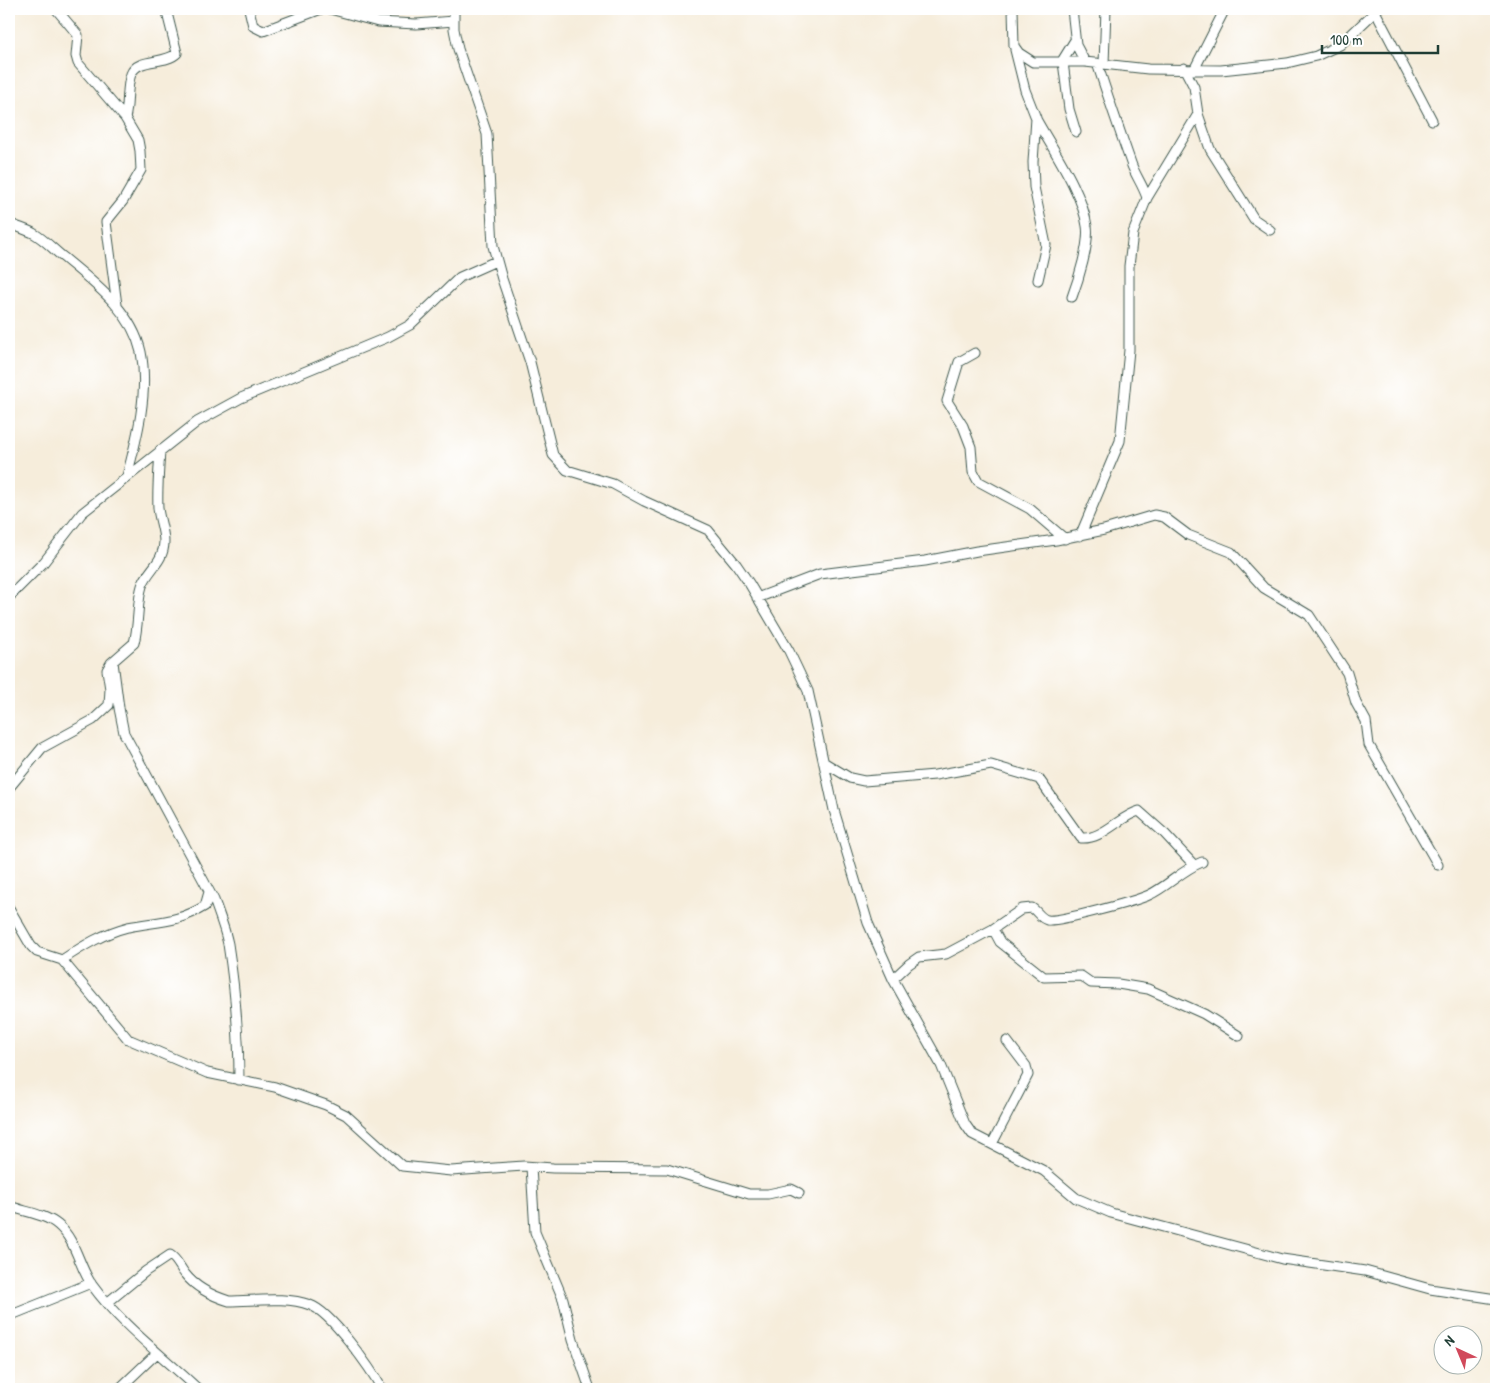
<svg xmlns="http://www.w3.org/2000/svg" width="1505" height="1398" viewBox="0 0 1505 1398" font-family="'Patrick Hand',sans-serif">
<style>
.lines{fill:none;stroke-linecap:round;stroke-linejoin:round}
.minor-casing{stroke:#3f574d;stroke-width:11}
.minor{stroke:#fff;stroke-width:9}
</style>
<rect width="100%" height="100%" fill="#fff"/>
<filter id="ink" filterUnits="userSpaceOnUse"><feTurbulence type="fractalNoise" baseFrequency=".02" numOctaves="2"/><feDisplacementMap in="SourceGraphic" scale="10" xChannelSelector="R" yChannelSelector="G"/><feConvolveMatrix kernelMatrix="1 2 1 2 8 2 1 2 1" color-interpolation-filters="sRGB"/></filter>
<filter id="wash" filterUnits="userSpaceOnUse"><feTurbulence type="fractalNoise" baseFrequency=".0096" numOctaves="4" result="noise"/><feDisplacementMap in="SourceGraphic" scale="20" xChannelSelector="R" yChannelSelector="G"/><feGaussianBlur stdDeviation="1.12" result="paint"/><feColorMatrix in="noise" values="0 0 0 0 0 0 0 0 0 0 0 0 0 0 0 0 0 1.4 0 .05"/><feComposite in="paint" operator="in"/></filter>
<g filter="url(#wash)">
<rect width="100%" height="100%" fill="#f6eddb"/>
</g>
<g filter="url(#ink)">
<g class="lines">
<g class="minor-casing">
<path id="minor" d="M56,9L78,35L76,56L78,63L125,118L138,140L140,151L141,170L123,201L106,222L117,305
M249,9L253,26L263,31L321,9
M330,9L378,22L416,24L454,21
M454,9V29L458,49L487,134L493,246L502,279L530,362L553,455L567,470L613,484L644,501L708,530L736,564L749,583L789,651L808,691L834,810L868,923L893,979L941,1065L965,1124L972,1134L1044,1171L1076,1198L1111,1213L1282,1259L1365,1271L1430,1289L1496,1299
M1013,9L1014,46L1019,53L1033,62H1085L1148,69L1221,70L1287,63L1316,56L1340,45L1378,9
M1072,9L1076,45L1085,62
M1375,11L1432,120
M1015,50L1025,90L1036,118L1033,162L1034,187L1046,245L1038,280
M1062,61L1075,40
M1063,62L1069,109L1076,132
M1097,63C1108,97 1119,129 1131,163C1135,175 1143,185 1147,198
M1104,64L1106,9
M1184,68L1194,87L1198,114L1210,149L1254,219L1270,230
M1195,68L1225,9
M125,118C129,104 126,88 131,74C138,57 165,65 177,53L166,9
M1036,119C1053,150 1082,191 1087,226C1090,243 1078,281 1072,297
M9,223C17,227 25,229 33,233C44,239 53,249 63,257C94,283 132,311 141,352C149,392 137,438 127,476
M975,353L959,362L947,401L963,426L971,447L973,472L978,481L1030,509L1065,539
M1080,536L1120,441L1129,350V266L1133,233L1147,198L1198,114
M9,597L44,562L82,513L197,422L241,398L388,337L410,325L460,277L496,261
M757,598L820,574L925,561L977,551L1056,540L1104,530L1154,515L1164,517L1188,535L1231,552L1264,588L1309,615L1347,673L1356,703L1366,721L1369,745L1438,865
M113,662L119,708L124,733L214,900C219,914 225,929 228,944C235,989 239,1035 239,1080
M825,763L850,778L864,781L935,775L991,765L1039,779L1081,838C1102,840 1120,816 1139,811L1165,834L1194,865
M9,788L42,748L93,720L109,705L110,689L107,670L111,663L134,643C139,625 137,601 142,586C148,569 164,562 164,542C164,530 159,519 158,508C157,489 159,469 160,450
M9,908L31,946L37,952L62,960L128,1039L207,1073L275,1087L326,1105L346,1115L402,1166L451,1171L524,1166L553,1168L667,1169L749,1194H768L791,1189L799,1193
M993,929L1000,942L1044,977L1081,976L1091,983L1118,984L1148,989L1204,1014L1239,1036
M62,960C83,946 104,933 128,927C158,921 177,923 205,906L209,892
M893,979L909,964L919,957L946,954L993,929L1022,909L1032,908C1038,912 1040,918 1047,920C1059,922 1136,901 1149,895C1168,886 1182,870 1202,862
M992,1144L1028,1075L1026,1066L1007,1041
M531,1167L535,1232L563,1299L573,1340L590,1389
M9,1206C25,1212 45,1214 58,1225C76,1240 79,1267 92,1285C121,1325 162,1355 198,1389
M107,1303L146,1271L170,1255C177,1259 180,1268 185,1274C196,1288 213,1296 229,1301C255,1301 286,1296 310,1305C331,1312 371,1369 382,1389
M9,1316L91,1283
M119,1389L157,1353"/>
</g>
<use href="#minor" class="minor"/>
</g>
</g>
<rect width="1505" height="1398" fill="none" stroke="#fff" stroke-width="30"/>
<g transform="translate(1458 1350) rotate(316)"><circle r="24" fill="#ffffff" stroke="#a5b1ae"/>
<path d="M0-4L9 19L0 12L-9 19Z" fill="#d1495b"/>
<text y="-8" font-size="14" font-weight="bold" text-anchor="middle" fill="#1f3d34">N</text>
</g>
<path d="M1322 45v8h116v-8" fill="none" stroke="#1f3d34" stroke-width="2.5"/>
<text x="1330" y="45" font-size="15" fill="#1f3d34" stroke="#ffffff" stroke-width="4" paint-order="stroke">100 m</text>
</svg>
